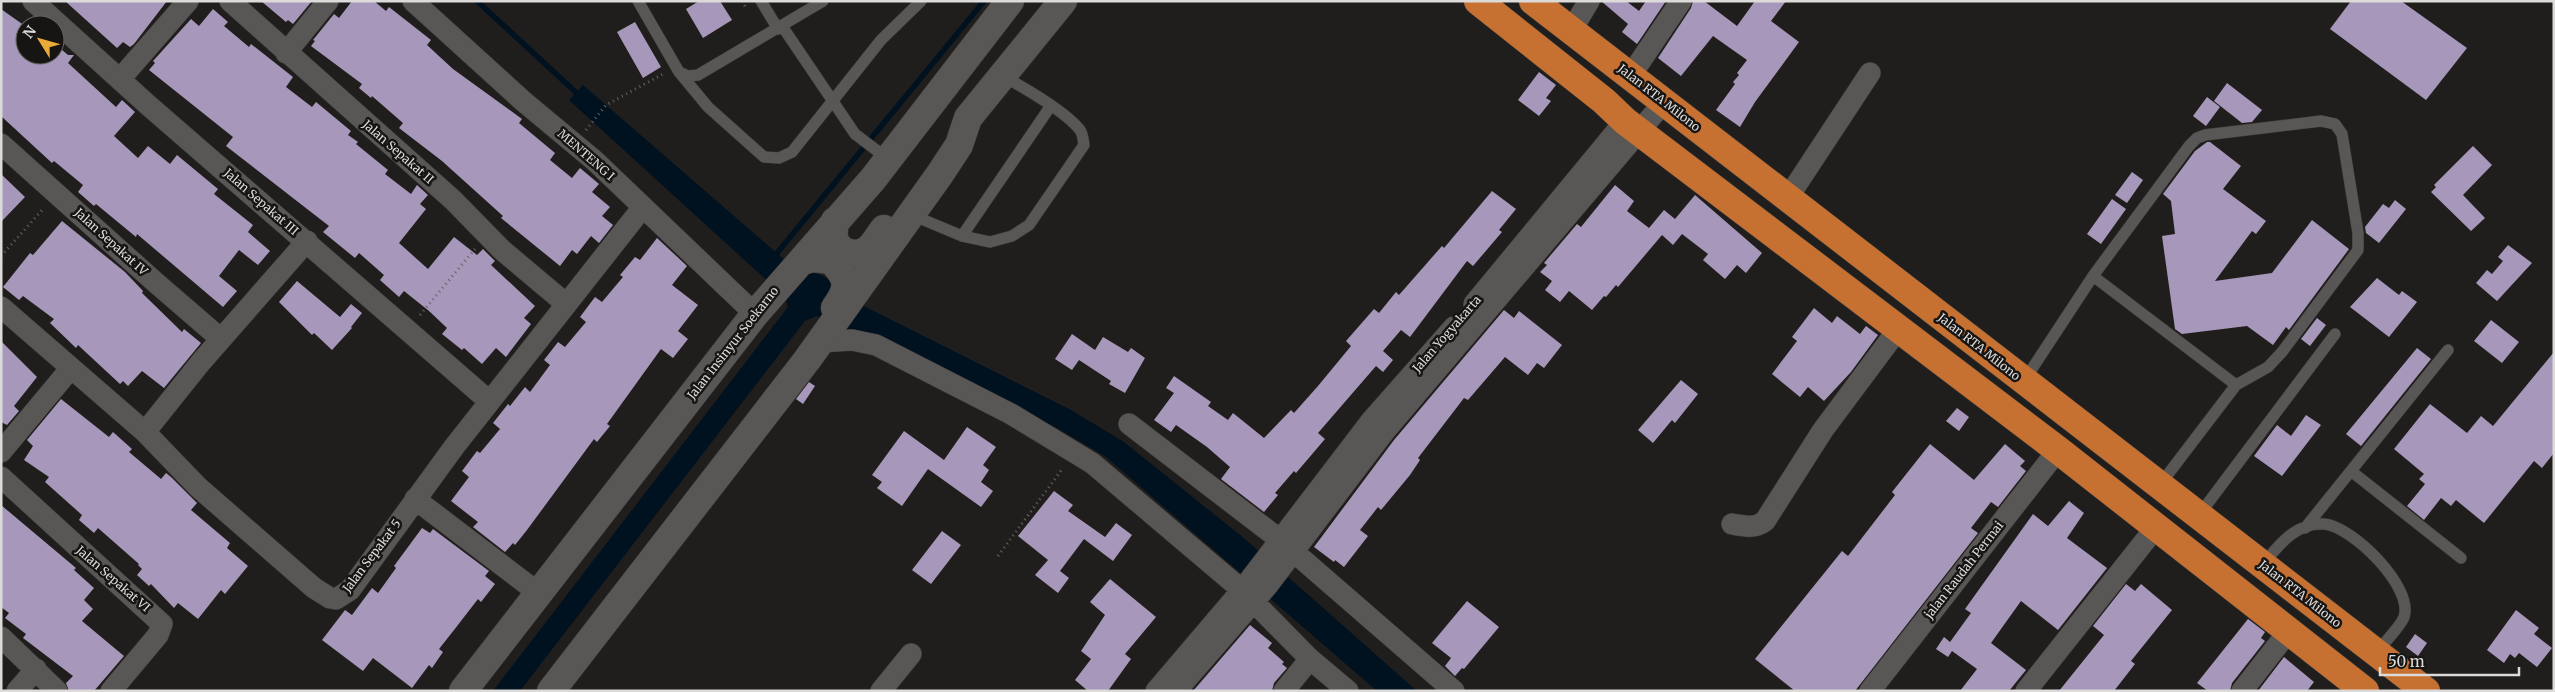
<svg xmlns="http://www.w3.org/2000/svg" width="2555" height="692" viewBox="0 0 2555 692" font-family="Merriweather,serif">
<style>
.water{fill:#001120}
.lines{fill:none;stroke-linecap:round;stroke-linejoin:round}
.stream{stroke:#001120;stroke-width:5.5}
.building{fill:#a798bb}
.lane-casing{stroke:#3c3b39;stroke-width:12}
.street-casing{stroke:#3c3b39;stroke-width:22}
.secondary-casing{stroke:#3c3b39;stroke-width:29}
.highway-casing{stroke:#3c3b39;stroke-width:29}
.path{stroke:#666462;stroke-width:3;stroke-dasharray:1 4;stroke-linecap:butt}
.lane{stroke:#595755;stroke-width:11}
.street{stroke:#595755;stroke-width:21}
.secondary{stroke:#595755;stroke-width:28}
.highway{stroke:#c67131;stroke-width:28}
.labels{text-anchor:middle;stroke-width:5;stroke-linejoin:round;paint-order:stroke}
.street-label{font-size:12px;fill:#dcdbd9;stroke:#171513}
</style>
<rect width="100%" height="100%" fill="#201e1c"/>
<path class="water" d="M583,85L801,274C816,270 831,276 836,292L1071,410L1124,442L1245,539L1417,691H1377L1106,457L1055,427L817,316L805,321L520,691H493L788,307L785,297L569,100Z"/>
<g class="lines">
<path class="stream" d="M477,1L581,97
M773,258L984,1"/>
</g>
<path class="building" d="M65,1H167L134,44L130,47L123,42L117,48Z
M261,1H312L293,24L288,20L286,22Z
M352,1H374L386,11L389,7L431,40L427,45L453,69L522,119L519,123L555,153L550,160L572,178L580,168L599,184L592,192L610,207L602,216L613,225L599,243L591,236L577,254L572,250L560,266L501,218L503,216L442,161L399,128L403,123L372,96L371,98L359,88L362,84L311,46L315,41L313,40L334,14L339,18Z
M699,1H720L732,20L703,38L686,9Z
M1601,1H1626L1639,11L1646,1H1666L1637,44L1622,32L1628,24Z
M1693,1H1704L1737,26L1755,1H1786L1771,21L1799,42L1755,102L1740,127L1716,110L1735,84L1733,82L1739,75L1737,73L1747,60L1713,36L1681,76L1658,58L1691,8Z
M2351,1H2401L2467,48L2426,100L2330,29Z
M1,9L25,26V55H55V44L68,55H74L68,63L116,107L122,100L135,112L114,136L138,158L148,146L170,164L177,155L218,189L214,194L253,225L248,232L270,251L258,265L239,250L219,276L237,291L223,307L137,234L136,237L96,204L94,206L78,192L83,185L54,161L52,163L1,116Z
M213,9L228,22L224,26L249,47L251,44L293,77L286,87L312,107L316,102L351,131L348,135L358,142L356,144L388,170L385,174L411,194L417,185L428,195L420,204L426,209L399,243L428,269L454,237L477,255L483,249L495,261L491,265L535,306L524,318L531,324L506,357L496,348L482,364L464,348L462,350L442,334L447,328L429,311L404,291L399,297L380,280L384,275L359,253L355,258L323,232L329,226L226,146L233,137L149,70L155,63L153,61L191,19L199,26Z
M635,22L661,67L643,78L617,32Z
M1539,72L1556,85L1546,98L1551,101L1539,116L1518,100Z
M2227,83L2262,110L2252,122L2242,123L2214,101Z
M2207,97L2220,107L2206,126L2193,116Z
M2207,142H2210L2241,166L2223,189L2266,221L2256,234L2252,231L2215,281L2272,273L2312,220L2349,249L2289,330L2286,327L2273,345L2247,326L2182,334L2175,329L2162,236L2175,234L2171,201L2163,194L2195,151Z
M2473,146L2492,165L2463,195L2485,218L2471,231L2431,192L2436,187L2434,185Z
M2132,172L2143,180L2127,203L2115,195Z
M1,174L25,197L1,222Z
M1615,185L1634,201L1627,211L1649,228L1664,210L1675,219L1695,195L1762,253L1746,273L1737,265L1725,279L1703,260L1708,254L1682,234L1673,245L1662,235L1618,287L1616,285L1606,297L1604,296L1592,310L1569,291L1560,302L1545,290L1552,281L1540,272L1547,265L1544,263L1577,224L1581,227Z
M1492,191L1516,209L1499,230L1502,232L1473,266L1467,261L1410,337L1401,330L1383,351L1393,360L1383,372L1376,366L1318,433L1325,439L1296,473L1294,471L1275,493L1278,495L1264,512L1221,479L1230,467L1207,447L1176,425L1171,432L1154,420L1174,393L1166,388L1174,376L1211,402L1208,406L1228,420L1233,413L1264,438L1291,410L1294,413L1318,386L1351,346L1346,341L1374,309L1379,313L1396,292L1399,295L1442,246L1444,248Z
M2112,199L2126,209L2101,244L2087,234Z
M2395,200L2406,209L2379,243L2366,233L2365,227L2383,204L2389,208Z
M62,221L125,272L143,291L142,293L182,332L184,329L201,343L164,388L142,371L128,386L123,381L120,384L78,345L76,348L50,323L54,319L23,296L19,300L3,287L30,253L33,255Z
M657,238L687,266L672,285L698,305L678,331L688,339L673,358L661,349L607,424L610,426L597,442L594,439L527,530L515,545L513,543L505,552L473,527L478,522L451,501L469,477L462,471L477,451L480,453L500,429L493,423L508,404L510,406L525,387L530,392L550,365L544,360L558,342L565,347L586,322L580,317L595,297L602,302L623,277L620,275L635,257L640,260Z
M2508,245L2532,263L2497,301L2476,283L2487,270L2492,274L2503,261L2498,257Z
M2377,278L2399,295L2402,291L2417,302L2389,337L2350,307Z
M297,281L340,317L351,304L362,313L351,327L352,328L332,350L314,333L312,335L279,302Z
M1814,308L1832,323L1837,316L1860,334L1866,326L1878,335L1851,372L1824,401L1808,387L1800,397L1772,374L1797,341L1792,337Z
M1504,310L1514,318L1519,311L1562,345L1544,368L1537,363L1528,375L1505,357L1468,400L1464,398L1418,458L1420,460L1410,475L1381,510L1378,507L1360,530L1368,536L1344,567L1335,560L1334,562L1314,547L1394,440Z
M2317,318L2326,325L2310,346L2301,339Z
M2491,320L2519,342L2502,363L2474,341Z
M1072,334L1095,350L1103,337L1128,352L1131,348L1145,358L1125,393L1109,384L1111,381L1079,360L1072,370L1055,359Z
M1,341L37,377L14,406L19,411L7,425L1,422Z
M2417,348L2431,359L2361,446L2346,434Z
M2554,352V453L2542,468L2534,461L2484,523L2456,500L2451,506L2441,498L2424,520L2407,506L2425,484L2419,479L2424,474L2394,449L2430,404L2467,433L2481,416L2493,426Z
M1681,380L1698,394L1675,423L1672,420L1653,443L1638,430Z
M809,382L815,386L803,404L796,399Z
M61,399L109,437L113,432L132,449L129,452L161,479L166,473L171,477L197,503L191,510L230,543L227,548L248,566L225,594L221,590L198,619L178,603L174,608L151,584L149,586L137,575L142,569L138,565L139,564L98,528L94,533L79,520L82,515L45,482L49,477L24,460L33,446L27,440Z
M1957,408L1969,417L1959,431L1946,421Z
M2306,415L2321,425L2282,476L2254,456L2277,425L2291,436Z
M967,427L996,447L983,465L989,470L981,482L993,491L981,507L928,469L902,506L877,488L882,482L872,475L904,431L944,460Z
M1930,444L1974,480L2005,444L2025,461L2020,466L2026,471L1998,507L1991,502L1971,528L1978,533L1855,691H1795L1755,659L1842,551L1848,556L1895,495L1892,492Z
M1054,491L1073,505L1068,511L1105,537L1116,523L1132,535L1113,561L1084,539L1060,571L1069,578L1058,593L1035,575L1048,560L1018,536Z
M2069,501L2084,513L2067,538L2107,568L2058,630L2021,601L1991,643L2026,670L2009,691H1960L1977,669L1952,651L1948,657L1936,649L1944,637L1950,642L1971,613L1965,609L2033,514L2048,526Z
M1,505L76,568L74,570L94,588L84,600L93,609L82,621L124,656L94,691H69L66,683L73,676L23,638L26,634L5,618L9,613L1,607Z
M422,528L430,533L433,529L489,571L485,576L495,584L481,602L478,599L454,630L439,649L443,652L432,668L429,665L412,688L373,658L363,671L322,640L345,610L352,615L372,588L378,593L396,568L394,566Z
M942,531L961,545L931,584L912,570Z
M1110,579L1156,617L1125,654L1131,659L1108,691H1088L1075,680L1091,659L1081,651L1105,615L1090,602Z
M2126,584L2135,591L2141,584L2172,610L2131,661L2135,664L2114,691H2059L2104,635L2093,626Z
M1467,601L1499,627L1464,669L1462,668L1455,676L1445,666L1451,658L1432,643Z
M2516,610L2539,628L2534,634L2552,648L2537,667L2519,653L2515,658L2510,654L2504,663L2487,650Z
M2248,619L2265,632L2261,638L2265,641L2232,683L2230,691H2208L2197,683Z
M1250,625L1272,643L1268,648L1284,662L1282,664L1287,668L1274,683L1272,691H1193Z
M2415,634L2427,643L2418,656L2406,647Z
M2284,657L2314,682L2307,691H2258Z"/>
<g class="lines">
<g class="lane-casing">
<path id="lane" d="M638,1L679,72L688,76L698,75L823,1
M761,1L778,29
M782,26L855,134L888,159
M679,72L708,107L764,157L779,158L792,152L881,40L921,1
M912,215L962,236L990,242L1012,236L1029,225L1084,145C1083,140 1083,134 1080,130C1065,111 1024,88 1003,76
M962,236L1050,107
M2093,276L2236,385
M2024,381L2093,276L2189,146L2197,138L2205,135L2321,121L2335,124L2342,134L2358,233V250L2282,352L2268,367L2236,385L2159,486
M2351,471L2461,558
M2199,515L2335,334
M2305,528L2448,350
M2263,564C2279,545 2296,522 2324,524C2352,526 2414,587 2404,617C2401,626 2383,644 2376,653"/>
</g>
<g class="street-casing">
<path id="street" d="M33,1L148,105L489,401
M230,1L453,200L502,250L565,303
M413,1L523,101L595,161L755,314
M1571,31L1589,1
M286,53L328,1
M1631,75L1681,1
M120,79L188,1
M1,144L155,282L221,339
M1787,199L1870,73
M1474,304L1625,121
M1,307L145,432L198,487L314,588L330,598L336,599L350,590L454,447L643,207
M820,342L852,340L876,345L1011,414L1092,463L1242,590L1310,659L1348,691
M1129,424L1279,539L1454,691
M145,432L201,362L307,241
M1,452L71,368
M1,477L162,624L158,635L111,691
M415,499L537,592
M1732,524C1744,526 1755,529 1765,521L1823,430L1899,328
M1,637L57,691
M17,691L36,669
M881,691L911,654
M1156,691L1242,590L1371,421L1454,327
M1176,691L1268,585L1384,432L1664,102
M1284,691L1310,659
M1870,691L2058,450
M2026,691L2156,527
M2242,691L2288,632"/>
</g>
<g class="secondary-casing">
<path id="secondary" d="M835,221C835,226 833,231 834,236C835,252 855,258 867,250C874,245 879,235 884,229
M806,260L812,258L831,260C849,279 850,287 835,308
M463,691L755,314L873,179L1010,1
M551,691L807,360L940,174L959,145L968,118L1063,1"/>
</g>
<g class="highway-casing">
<path id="highway" d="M1478,1L1604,101L1625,121L2058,450L2365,691
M1533,1L2426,691"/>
</g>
<path class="path" d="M742,1L746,8
M586,130L606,105L665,73
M1,256L44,208
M420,315L475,249
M998,556L1063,468"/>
<use href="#lane" class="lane"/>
<use href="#street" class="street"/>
<use href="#secondary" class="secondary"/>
<use href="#highway" class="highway"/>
</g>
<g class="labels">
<g class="street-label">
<text transform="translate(1659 98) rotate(38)" y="4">Jalan RTA Milono</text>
<text transform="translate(398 152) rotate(41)" y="4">Jalan Sepakat II</text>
<text transform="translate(586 155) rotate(41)" y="4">MENTENG I</text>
<text transform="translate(261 202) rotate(41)" y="4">Jalan Sepakat III</text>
<text transform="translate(111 242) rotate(42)" y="4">Jalan Sepakat IV</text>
<text transform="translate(1447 334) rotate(-49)" y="4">Jalan Yogyakarta</text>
<text transform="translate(733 343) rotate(-52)" y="4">Jalan Insinyur Soekarno</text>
<text transform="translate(1979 347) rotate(38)" y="4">Jalan RTA Milono</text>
<text transform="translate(372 556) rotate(-53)" y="4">Jalan Sepakat 5</text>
<text transform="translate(1964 570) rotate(-52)" y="4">jalan Raudah Permai</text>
<text transform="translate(113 579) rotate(41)" y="4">Jalan Sepakat VI</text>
<text transform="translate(2300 594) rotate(38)" y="4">Jalan RTA Milono</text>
</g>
</g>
<rect width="2555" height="692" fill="none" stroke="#dcdbd9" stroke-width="5"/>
<g transform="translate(40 40) rotate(307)"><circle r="24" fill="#171513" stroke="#666462"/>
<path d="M0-4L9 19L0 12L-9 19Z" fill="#e8ab37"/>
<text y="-8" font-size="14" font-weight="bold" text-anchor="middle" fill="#dcdbd9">N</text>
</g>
<path d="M2380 667v8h139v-8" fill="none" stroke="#dcdbd9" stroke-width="2.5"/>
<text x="2388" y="667" font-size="15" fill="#dcdbd9" stroke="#171513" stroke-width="4" paint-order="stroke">50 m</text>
</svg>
